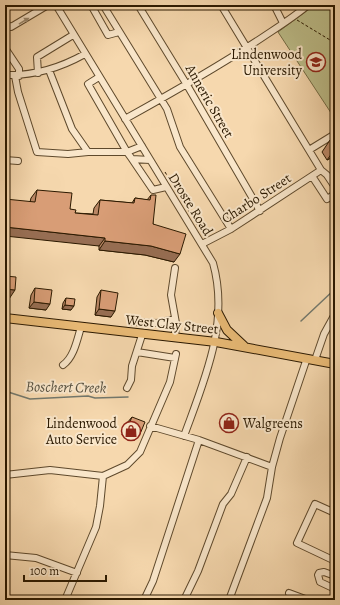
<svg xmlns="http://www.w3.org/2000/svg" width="340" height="605" viewBox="0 0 340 605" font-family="Alegreya,serif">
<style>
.green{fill:#bdbe8a;stroke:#746c45}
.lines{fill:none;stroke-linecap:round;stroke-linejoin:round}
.stream{stroke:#72786d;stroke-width:1.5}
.minor-casing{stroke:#5e492c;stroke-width:8}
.major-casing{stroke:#2b1900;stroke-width:10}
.path{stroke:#2b1900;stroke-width:1;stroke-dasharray:3 2;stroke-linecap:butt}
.minor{stroke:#f9e6ca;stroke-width:6}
.major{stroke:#ebbc77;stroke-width:8}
.wall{fill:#ba8765;stroke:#2b1900}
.shaded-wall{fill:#976e53;stroke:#2b1900}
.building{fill:#d89d76;stroke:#2b1900}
.oneway{fill:#9c8a6f}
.labels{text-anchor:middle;stroke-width:4;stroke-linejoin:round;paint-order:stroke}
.poi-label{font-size:14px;fill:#2b1900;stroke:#f9e6ca;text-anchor:end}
.street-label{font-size:14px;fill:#2b1900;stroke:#f9e6ca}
.water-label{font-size:15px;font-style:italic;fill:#555040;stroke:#f9e6ca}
</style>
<rect width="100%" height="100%" fill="#f6d8ae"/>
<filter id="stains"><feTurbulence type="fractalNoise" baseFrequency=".005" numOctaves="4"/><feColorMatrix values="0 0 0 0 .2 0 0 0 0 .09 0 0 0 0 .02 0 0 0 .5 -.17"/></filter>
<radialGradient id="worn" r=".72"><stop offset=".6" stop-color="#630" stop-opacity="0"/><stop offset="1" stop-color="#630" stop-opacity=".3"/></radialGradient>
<path class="green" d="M315,5H335V119L278,32Z"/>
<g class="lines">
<path class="stream" d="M301,321L335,289
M5,391L30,399L88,396L95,398L128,397"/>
<g class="minor-casing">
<path id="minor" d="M56,5L213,263C230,323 204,381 184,436
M91,5L108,35L119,32
M103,5L167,109L180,147L231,229
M138,5L187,85L260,211
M221,5L321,170L327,175L335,187
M274,5L283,23
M5,8L10,5
M5,24L11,27L48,5
M5,48L19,69V76
M49,70L72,129L88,152H127L142,146
M38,73L37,57L73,35
M5,75C34,76 60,68 85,54
M15,76L18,92L37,152L68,154L88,152
M99,77L88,84L127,152L132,159L150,160
M125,119C172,93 218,67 263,37C278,27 294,17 308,5
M309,150L335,134
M132,159L153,190L166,187
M5,160L18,161
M312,176L327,199L335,194
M202,244L231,229L321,170
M175,268L171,295L176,323L175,338
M133,322L157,323L175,319
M137,352L175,358
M315,360L324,334L335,314
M63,365C74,357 77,340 81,327
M127,388L131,380L132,366L142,335
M150,426L199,440L272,467
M5,475L50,470L103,476
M335,513L315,504L297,543L335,561
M5,555L36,558L77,573
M335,576L324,572L319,573L318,575L320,582L335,589
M289,593L308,600
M65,600L96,527L100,506L103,476L127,465L140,452L170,382L176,354
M144,600L153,581L199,440
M184,600L198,571L223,504L231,494L247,457
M229,600L267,498L272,467L280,438L307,358"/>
</g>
<g class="major-casing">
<path id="major" d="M218,313L227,330L244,346
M5,318L216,342L335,364"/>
</g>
<path class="path" d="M297,20L335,43
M165,172L204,236"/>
<use href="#minor" class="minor"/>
<use href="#major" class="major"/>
</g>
<path class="wall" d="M335,137V156L327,160L322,152L330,140Z
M335,165V177H334L335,175H333Z
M37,190L70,209L75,213L93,214L94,208L100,200L132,203L135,198L147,200L151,195L153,224L174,262L145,255L99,250V246L30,202L31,198Z
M35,288L46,310L29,308L31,295Z
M101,290L111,317L95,315L97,297Z
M66,298L71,310L62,309L63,303Z
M132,417L140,434L135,440L122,435L127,423Z"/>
<path class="shaded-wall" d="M335,149V156L327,160Z
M5,227L105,238L99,246L5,236Z
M105,241L151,246L180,254L174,262L145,255L99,250Z
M5,289L15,290L9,299L5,298Z
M34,302L50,304L46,310L29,308Z
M65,305L74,306L71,310L62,309Z
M99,309L115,311L111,317L95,315Z
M127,428L140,434L135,440L122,435Z"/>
<path class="building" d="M335,137V147L330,140Z
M37,190L72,193L70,209L76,210L75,213L98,215L100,200L134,203L135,198L150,200L151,195H156L153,224L186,234L180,254L151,246L105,241V238L5,227V199L35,202Z
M5,255H6L5,272Z
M5,276L16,277L15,290L5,289Z
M35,288L52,290L50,304L34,302Z
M101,290L118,293L115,311L99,309Z
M66,298L75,299L74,306L65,305Z
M132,417L145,422L140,434L127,428Z"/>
<defs><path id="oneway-solid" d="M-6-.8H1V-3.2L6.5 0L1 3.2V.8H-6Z"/></defs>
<use class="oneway" href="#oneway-solid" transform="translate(24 21) rotate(-31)"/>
<defs>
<g id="university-ring" transform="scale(1)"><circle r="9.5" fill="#f9e6ca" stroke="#8f2418" stroke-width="1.5"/><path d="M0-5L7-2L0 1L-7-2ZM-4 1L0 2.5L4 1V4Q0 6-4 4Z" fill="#8f2418"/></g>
<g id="shop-ring" transform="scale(1)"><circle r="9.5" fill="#f9e6ca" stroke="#8f2418" stroke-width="1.5"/><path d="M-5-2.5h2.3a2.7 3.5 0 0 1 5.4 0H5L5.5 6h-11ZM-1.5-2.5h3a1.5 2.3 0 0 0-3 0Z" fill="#8f2418"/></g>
</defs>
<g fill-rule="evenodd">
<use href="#university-ring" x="316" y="62"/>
<use href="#shop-ring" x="229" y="423"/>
<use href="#shop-ring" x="131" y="431"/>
</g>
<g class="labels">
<g class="poi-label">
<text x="302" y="59">Lindenwood<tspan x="302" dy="16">University</tspan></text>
<text x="117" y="428">Lindenwood<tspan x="117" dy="16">Auto Service</tspan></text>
<text x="243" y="428" text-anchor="start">Walgreens</text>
</g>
<g class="street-label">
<text transform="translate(210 101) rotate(60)" y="5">Anneric Street</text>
<text transform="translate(256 198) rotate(-33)" y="5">Charbo Street</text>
<text transform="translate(191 204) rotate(58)" y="5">Droste Road</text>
<text transform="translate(172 324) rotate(6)" y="5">West Clay Street</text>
</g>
<g class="water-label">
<text transform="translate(66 387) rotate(1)" y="5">Boschert Creek</text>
</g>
</g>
<rect width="340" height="605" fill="none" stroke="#f6d8ae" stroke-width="20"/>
<rect x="6" y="6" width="328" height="593" fill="none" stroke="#2b1900" stroke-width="2"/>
<rect x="10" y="10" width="320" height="585" fill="none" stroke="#2b1900"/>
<path d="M24 575v6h82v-6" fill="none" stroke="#2b1900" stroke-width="2"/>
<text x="30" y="575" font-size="12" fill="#2b1900" stroke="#f9e6ca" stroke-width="3" paint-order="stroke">100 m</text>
<rect width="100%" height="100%" filter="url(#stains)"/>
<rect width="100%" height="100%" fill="url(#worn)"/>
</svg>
